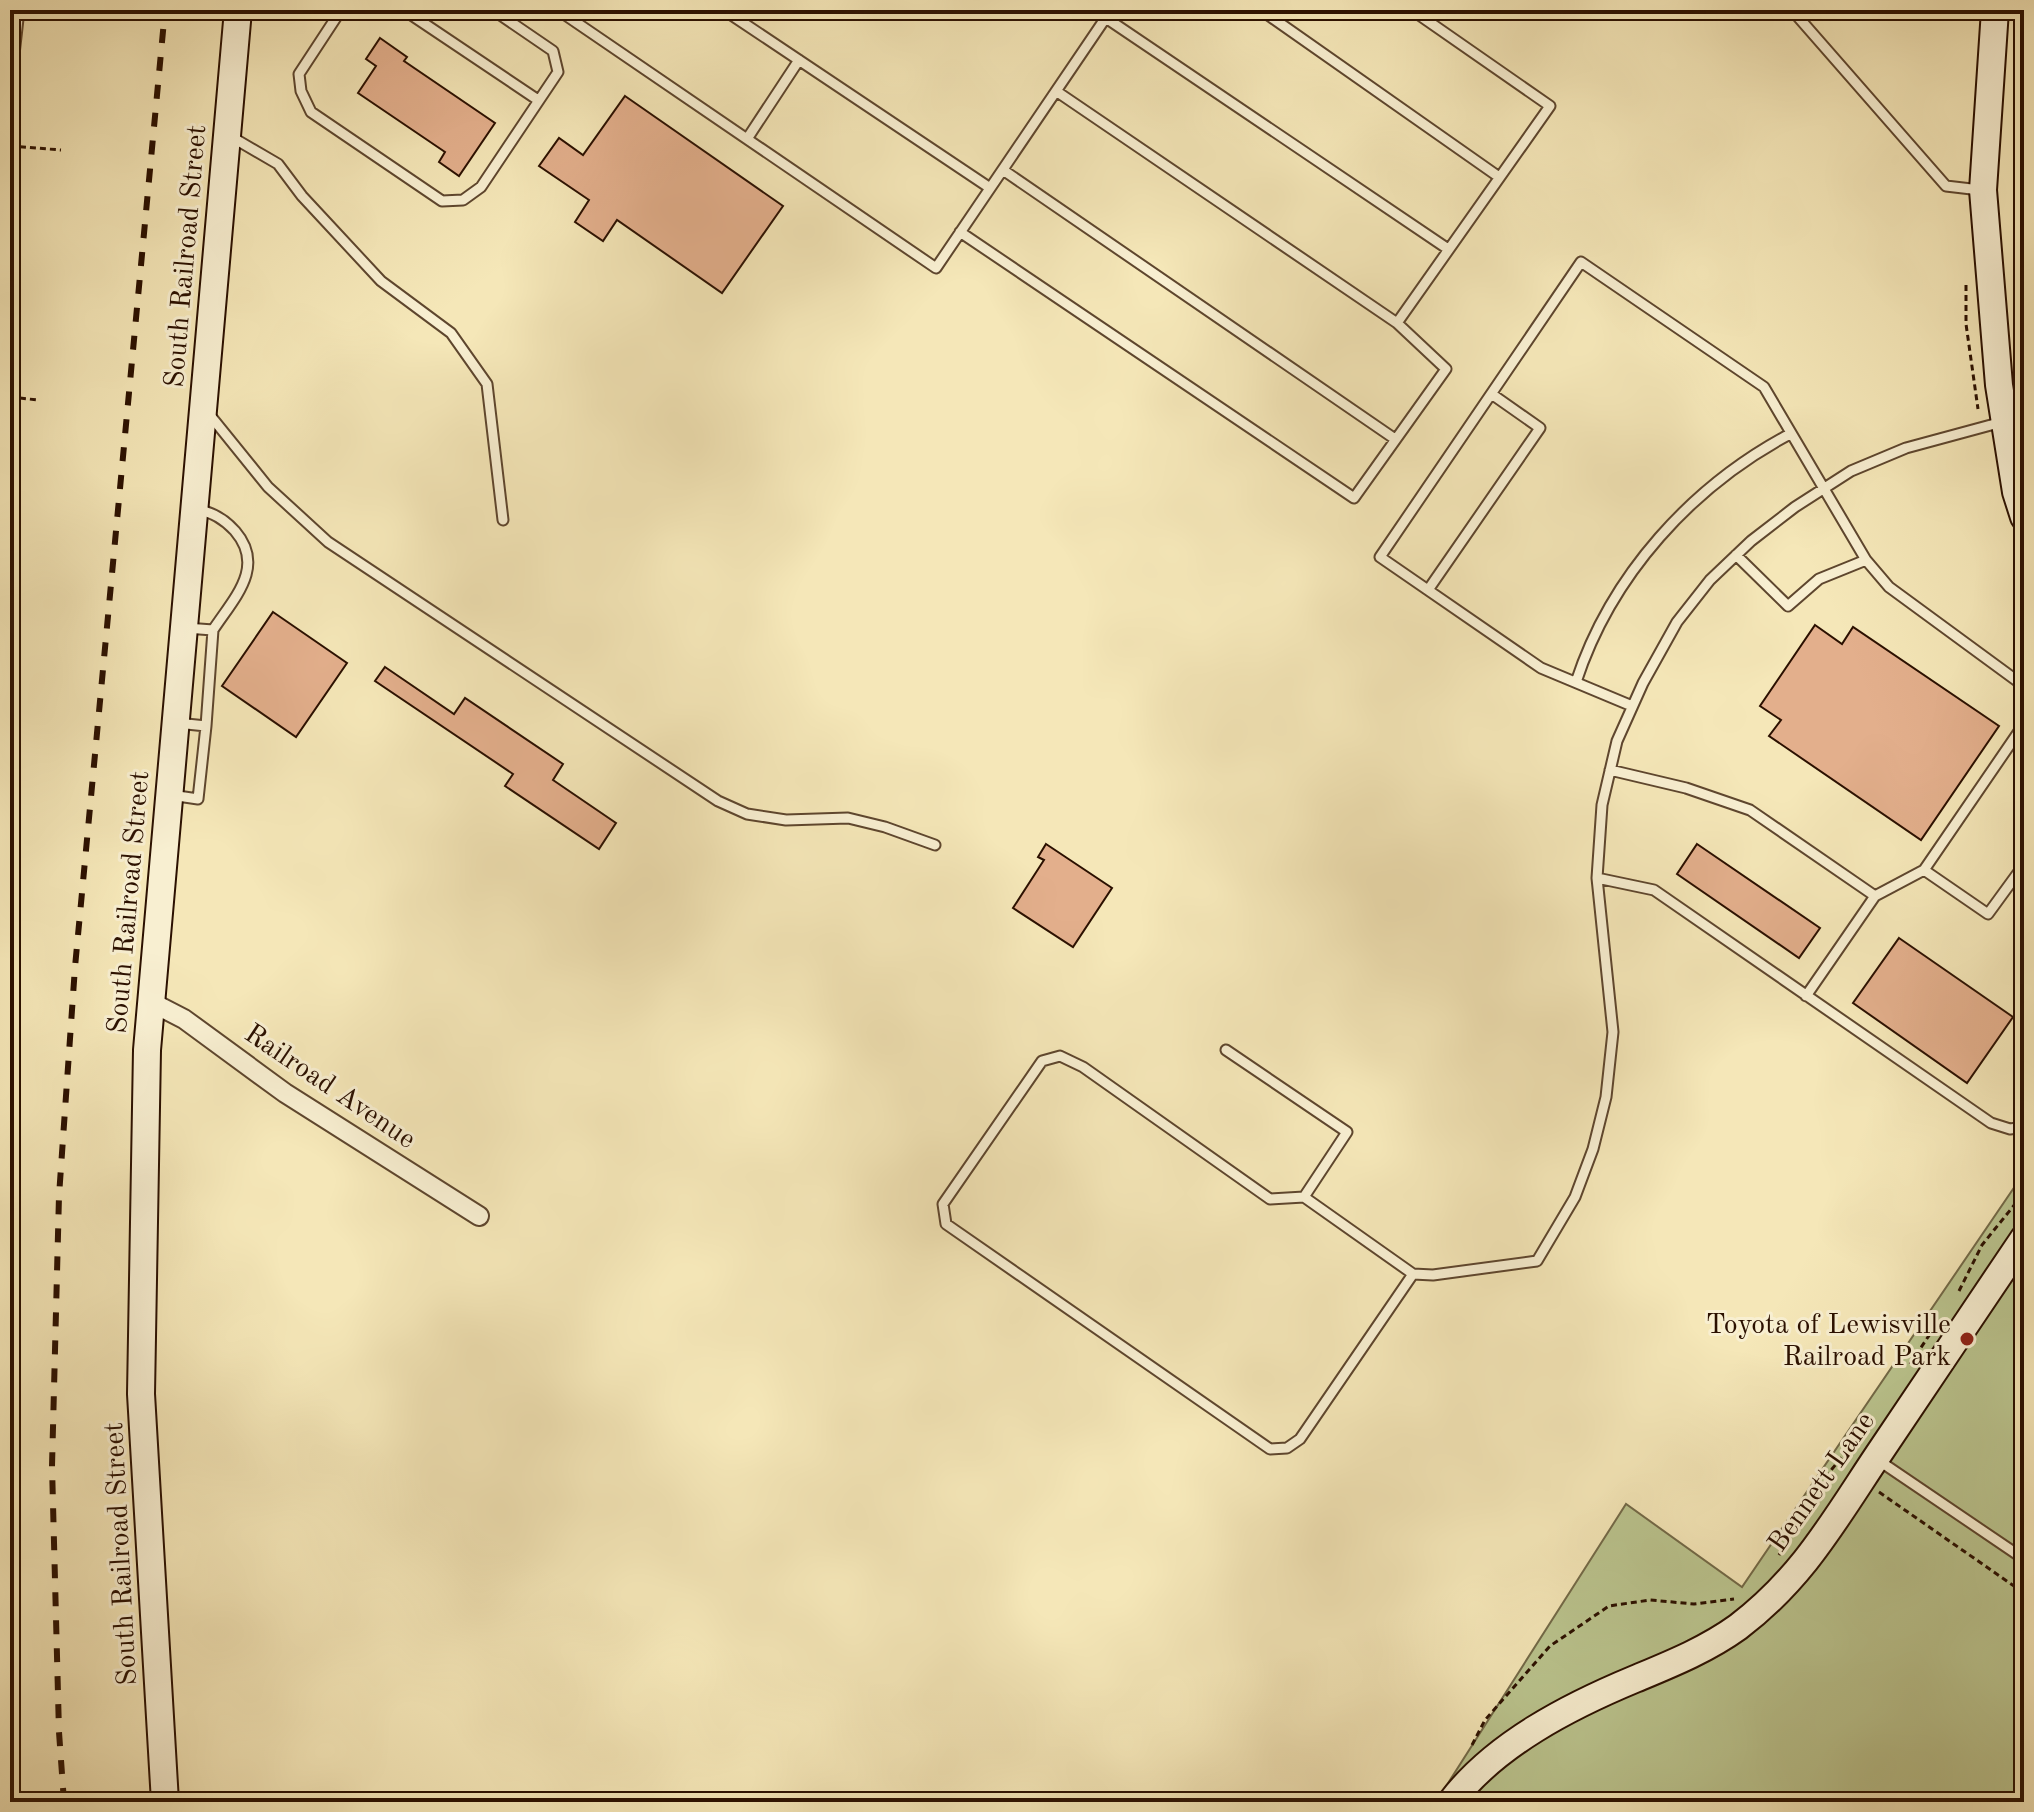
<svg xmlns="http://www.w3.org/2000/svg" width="2034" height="1812" viewBox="0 0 2034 1812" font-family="'Old Standard TT',serif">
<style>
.green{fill:#bbc58f;stroke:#736a48;stroke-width:2}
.building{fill:#e3af8c;stroke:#2b1000;stroke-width:2}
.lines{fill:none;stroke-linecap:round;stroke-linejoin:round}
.lane-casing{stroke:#5e462e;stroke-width:13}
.street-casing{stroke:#5e462e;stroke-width:22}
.secondary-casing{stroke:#2b1000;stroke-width:30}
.path{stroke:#2b1000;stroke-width:3;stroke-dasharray:6 4;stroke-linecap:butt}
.lane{stroke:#f8efd1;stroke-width:9}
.street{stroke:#f8efd1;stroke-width:18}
.secondary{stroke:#f8efd1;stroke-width:26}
.rail{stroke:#2b1000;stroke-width:6;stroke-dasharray:14 14;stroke-linecap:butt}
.poi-dot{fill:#8f2418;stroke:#f8efd1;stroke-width:3}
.labels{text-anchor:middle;stroke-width:6;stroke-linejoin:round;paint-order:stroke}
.street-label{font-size:28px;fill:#2b1000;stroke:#f8efd1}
.poi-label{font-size:28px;fill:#2b1000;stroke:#f8efd1;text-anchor:end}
</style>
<rect width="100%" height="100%" fill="#f5e7b8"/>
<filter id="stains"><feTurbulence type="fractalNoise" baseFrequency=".0025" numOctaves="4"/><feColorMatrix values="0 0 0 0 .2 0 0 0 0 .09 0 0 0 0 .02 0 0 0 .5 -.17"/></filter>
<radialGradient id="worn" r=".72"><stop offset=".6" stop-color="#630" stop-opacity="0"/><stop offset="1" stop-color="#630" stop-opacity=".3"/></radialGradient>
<path class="green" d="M2024,1173V1802H1436L1626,1504L1742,1587Z"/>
<path class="building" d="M380,38L407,57L404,61L495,123L459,176L439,162L445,152L358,93L376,66L366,59Z
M625,96L783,206L722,293L617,220L603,241L575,222L589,200L539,166L559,138L583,155Z
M273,612L347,663L296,737L222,686Z
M1815,625L1842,644L1853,627L1999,726L1921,840L1769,736L1781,720L1760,706Z
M385,667L454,714L465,698L563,764L553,780L616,823L599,849L505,786L513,774L375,681Z
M1046,844L1112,888L1073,947L1013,908L1044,860L1038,857Z
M1697,844L1820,928L1799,958L1677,874Z
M1899,938L2013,1017L1967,1083L1853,1003Z"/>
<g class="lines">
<g class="lane-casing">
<path id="lane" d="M341,10L299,74L301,91L311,112L442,201L463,200L481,187L558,72L553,51L493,10
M404,10L538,100
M558,10L936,268L1111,10
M724,10L990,188
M1261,10L1499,177
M1792,10L1946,186L1980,190
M1106,18L1448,249
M10,90L19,10
M1056,91L1397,323
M230,136L278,164L302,196L381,281L451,333L487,384L503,520
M747,139L799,60
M1003,170L1395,439
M960,232L1354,498L1446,369L1397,323L1550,106L1412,10
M209,414L268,487L328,542L718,801L747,814L786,820L848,818L885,827L935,845
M198,510C213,512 225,520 235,531C266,567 234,598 213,630
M1736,555L1788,606L1819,579L1866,560
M1428,590L1540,428L1493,395
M186,628L213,630L206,726
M1576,682C1611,575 1692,486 1790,434
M1632,706L1541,668L1380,557L1581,262L1764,387L1866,560L1889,587L2024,686
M1610,770L1686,788L1750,810L1875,896L1806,996
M171,795L198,799L206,726L177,723
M1924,870L1988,914L2023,866L2024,821
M1597,878L1654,890L1991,1123L2010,1129L2024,1127
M1875,896L1924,870L2024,724
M1226,1050L1347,1132L1304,1197
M1413,1274L1304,1197L1270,1199L1083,1067L1060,1056L1042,1061L943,1204L946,1224L1270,1449L1287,1448L1300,1439L1413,1274L1433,1275L1537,1261L1575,1197L1593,1149L1606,1097L1613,1032L1597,878L1602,805L1617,741L1643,683L1677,622L1710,580L1751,541L1795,507L1851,471L1906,448L2002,422
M1878,1460L2024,1559"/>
</g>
<g class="street-casing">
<path id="street" d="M151,1002L184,1019L285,1093L479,1216"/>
</g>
<g class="secondary-casing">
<path id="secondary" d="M1995,10L1983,190L1999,385L2016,492L2024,517
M165,1802L141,1394L147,1050L238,10
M1451,1802C1495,1744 1570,1706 1635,1679C1671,1664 1706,1650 1738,1627C1805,1576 1836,1517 1882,1449C1929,1379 1977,1308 2024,1238"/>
</g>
<path class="path" d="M10,146L61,150
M1966,285V324L1978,409
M10,397L38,400
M2020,538L2024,552
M1959,1291L1982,1245L2024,1193
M1910,1364L1932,1331
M1879,1492L2024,1593
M1779,1555L1832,1469L1870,1423
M1472,1745L1485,1720L1550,1646L1609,1606L1650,1600L1694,1604L1734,1599"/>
<use href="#lane" class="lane"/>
<use href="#street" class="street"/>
<use href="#secondary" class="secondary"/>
<path class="rail" d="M64,1802L59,1732L52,1466L59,1196L75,967L165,10"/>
</g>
<circle class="poi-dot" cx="1967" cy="1339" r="8"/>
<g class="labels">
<g class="street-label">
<text transform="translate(184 256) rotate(-85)" y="10">South Railroad Street</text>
<text transform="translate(127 902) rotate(-85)" y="10">South Railroad Street</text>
<text transform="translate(331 1085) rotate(34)" y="10">Railroad Avenue</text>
<text transform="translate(1820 1481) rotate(-55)" y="10">Bennett Lane</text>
<text transform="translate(119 1554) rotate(-93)" y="10">South Railroad Street</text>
</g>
<g class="poi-label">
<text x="1951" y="1333">Toyota of Lewisville<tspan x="1951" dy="32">Railroad Park</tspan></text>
</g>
</g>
<rect width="2034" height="1812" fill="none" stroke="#f5e7b8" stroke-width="40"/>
<rect x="12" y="12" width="2010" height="1788" fill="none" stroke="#2b1000" stroke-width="4"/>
<rect x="20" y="20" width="1994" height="1772" fill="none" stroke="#2b1000" stroke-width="2"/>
<rect width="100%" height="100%" filter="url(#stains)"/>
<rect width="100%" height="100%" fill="url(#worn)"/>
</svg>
